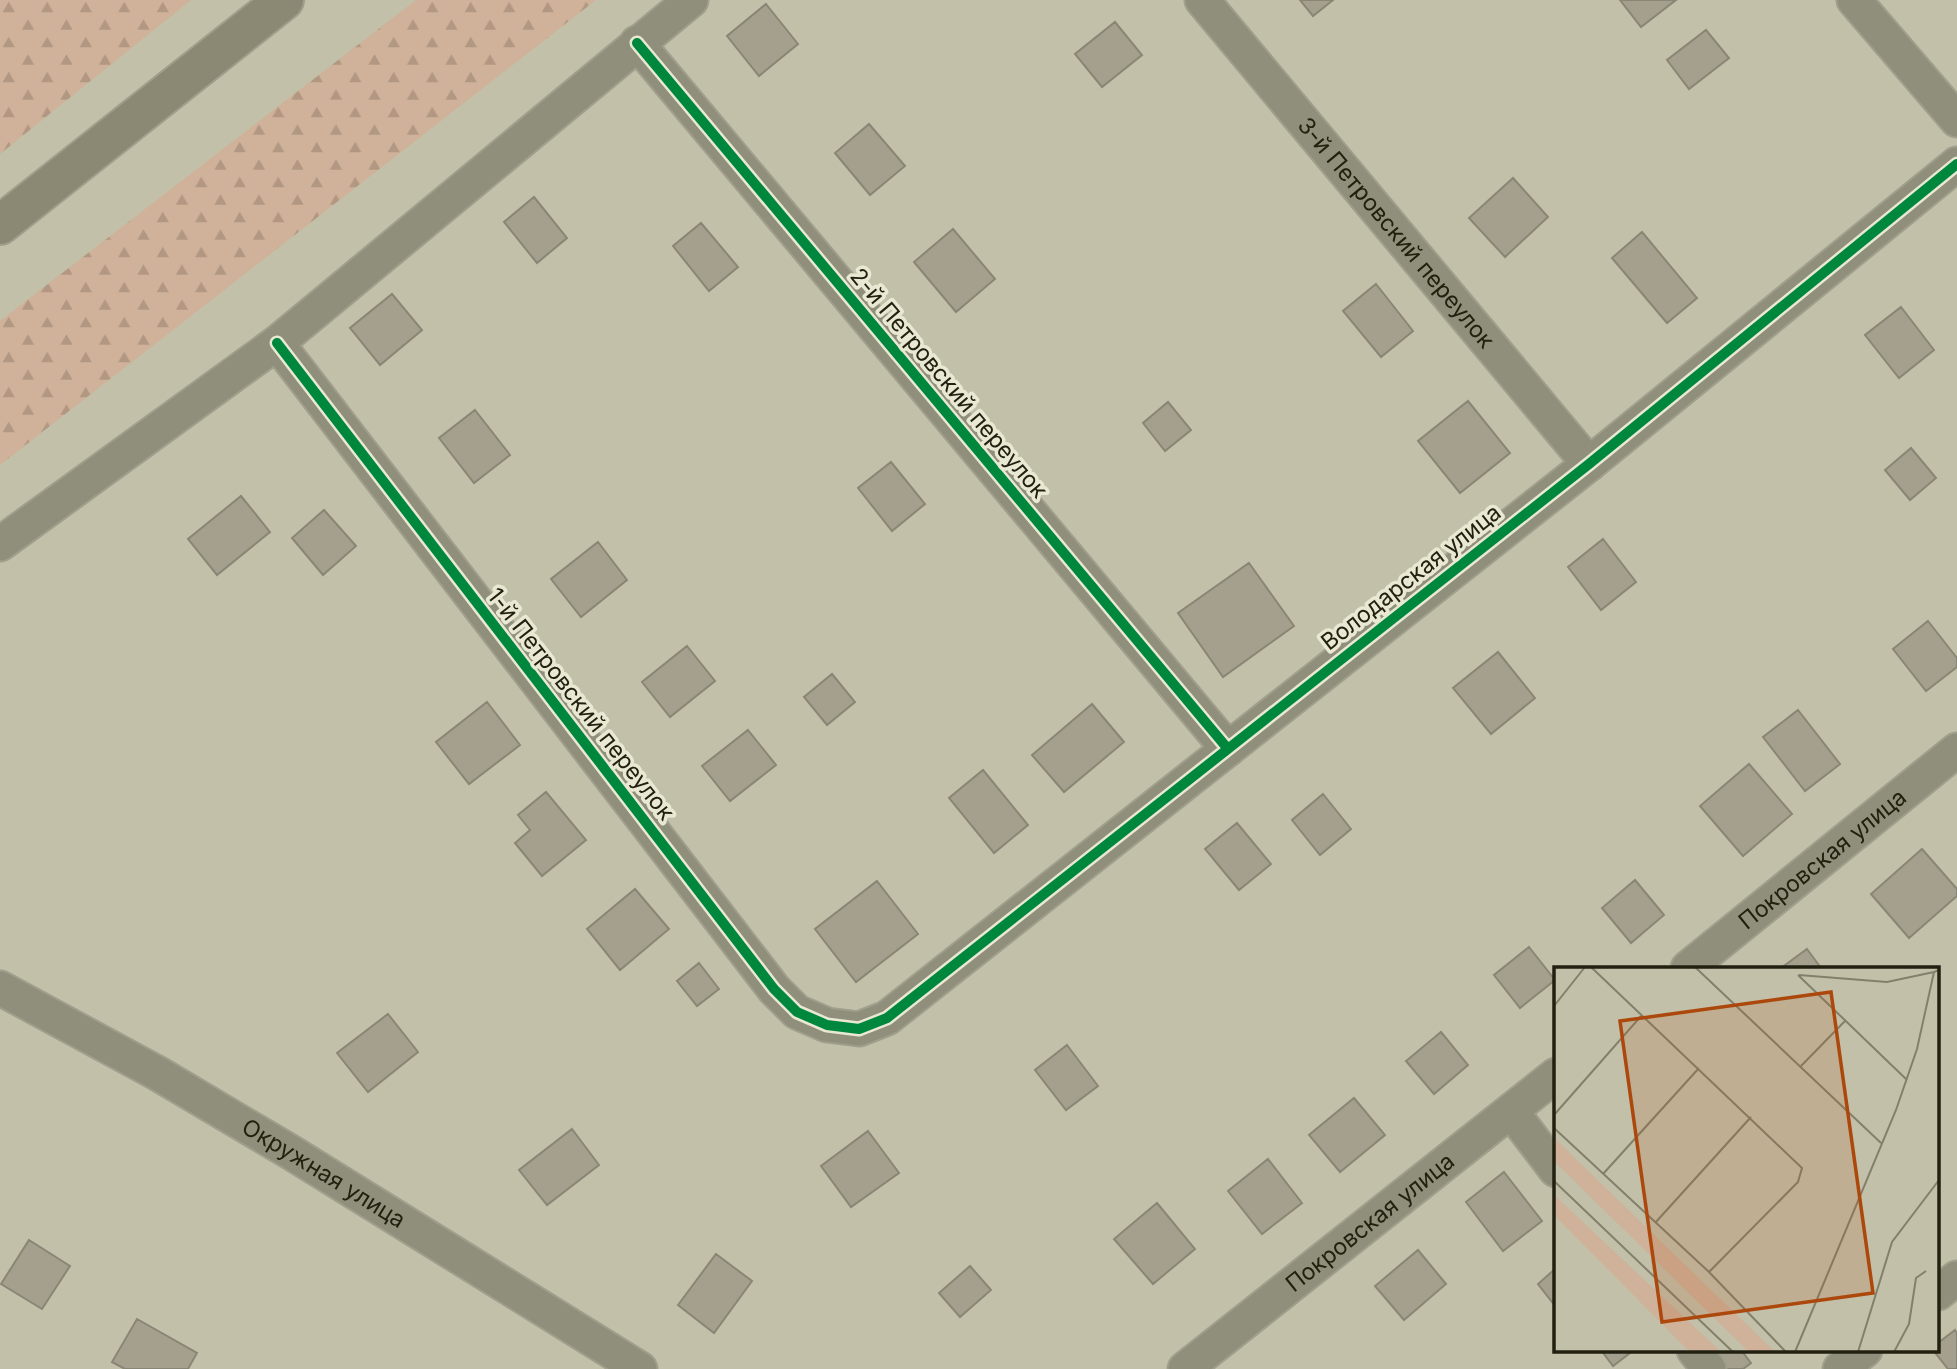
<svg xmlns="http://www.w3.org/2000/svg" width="1957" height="1369" viewBox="0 0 1957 1369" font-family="Inter,sans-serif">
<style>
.forest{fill:url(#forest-firs)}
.building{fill:#a5a08e;stroke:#8a8675;stroke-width:2}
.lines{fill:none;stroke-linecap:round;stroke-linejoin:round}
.minor-casing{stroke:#a09e8c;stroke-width:37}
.major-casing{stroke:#a09e8c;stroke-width:42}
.minor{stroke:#908f7b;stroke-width:33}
.major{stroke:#8b8973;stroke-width:38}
.cycleway-casing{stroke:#e9e8d3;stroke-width:15}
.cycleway{stroke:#00873e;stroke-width:10}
.labels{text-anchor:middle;stroke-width:7;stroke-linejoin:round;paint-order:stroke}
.street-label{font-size:23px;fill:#222010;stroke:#e9e8d3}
.inset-road{fill:none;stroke:#82806b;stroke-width:2}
.view{fill:#ad480d;fill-opacity:0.15;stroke:#ad480d;stroke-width:3.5}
.inset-edge{fill:none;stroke:#222010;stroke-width:3.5}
</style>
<defs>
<pattern id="forest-firs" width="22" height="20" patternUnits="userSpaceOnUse" patternTransform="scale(1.75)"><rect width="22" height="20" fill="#d0b199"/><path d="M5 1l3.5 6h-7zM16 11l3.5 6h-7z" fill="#b29883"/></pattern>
</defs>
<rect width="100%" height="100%" fill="#c2c0a8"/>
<path class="forest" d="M0,0H191L0,154Z
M416,0H596L0,465V321Z"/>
<path class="building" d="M1300,0H1333L1313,16Z
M1620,0H1676L1641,27Z
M766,4L798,44L759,76L727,36Z
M1115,22L1142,55L1102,87L1075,54Z
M1706,30L1729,58L1689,89L1667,60Z
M869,124L905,166L870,195L835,153Z
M1513,178L1548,217L1505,257L1469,218Z
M534,197L567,238L537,263L504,222Z
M701,223L738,267L709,291L673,246Z
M953,229L995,279L956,312L914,262Z
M1642,232L1697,298L1667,323L1612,258Z
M1376,284L1413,331L1381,357L1343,311Z
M392,294L422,330L380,365L350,328Z
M1901,307L1934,350L1899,378L1865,335Z
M1468,401L1510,453L1460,493L1418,441Z
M1168,402L1191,430L1165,451L1143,423Z
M475,410L510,455L474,483L439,438Z
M1911,448L1936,478L1910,500L1885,470Z
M891,462L925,504L892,531L858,488Z
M241,496L270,532L217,575L188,539Z
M324,510L356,546L323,575L292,538Z
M1603,539L1636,582L1601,610L1568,567Z
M598,542L627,580L581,617L551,579Z
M1249,563L1294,626L1223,677L1178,613Z
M1928,621L1957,658V667L1926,691L1893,649Z
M687,646L715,681L670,717L642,682Z
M1498,652L1535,698L1491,734L1453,688Z
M832,674L855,702L827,725L804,697Z
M487,702L520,745L469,784L436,742Z
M1092,704L1124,742L1064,792L1032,755Z
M1798,710L1840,764L1805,791L1763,737Z
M748,730L776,765L730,801L702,766Z
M1749,764L1792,814L1743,856L1700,806Z
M983,770L1028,825L994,853L949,798Z
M546,792L586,840L542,876L515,843L530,830L518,815Z
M1323,794L1351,829L1320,855L1292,820Z
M1237,823L1271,864L1239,890L1205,849Z
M1922,849L1957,889V896L1909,938L1871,894Z
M1635,880L1664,915L1631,943L1602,908Z
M877,881L918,934L856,982L815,929Z
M635,889L669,929L620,970L587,929Z
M1529,947L1555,980L1520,1008L1494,975Z
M1807,949L1821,968H1781Z
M699,963L719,989L697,1006L677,981Z
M388,1014L418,1052L368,1092L337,1053Z
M1441,1032L1468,1065L1434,1094L1406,1061Z
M1067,1045L1098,1086L1066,1110L1035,1070Z
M1354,1098L1385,1135L1340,1172L1309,1135Z
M572,1129L599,1165L547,1205L519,1170Z
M868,1131L899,1173L851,1207L821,1166Z
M1268,1159L1302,1203L1262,1234L1228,1191Z
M1504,1172L1542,1221L1503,1251L1466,1202Z
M1157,1203L1195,1249L1153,1284L1114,1239Z
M29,1240L70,1266L42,1309L1,1284Z
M1418,1250L1446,1284L1404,1320L1375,1286Z
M716,1254L752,1281L714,1333L678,1305Z
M970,1266L991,1290L960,1317L939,1293Z
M1556,1268V1307L1538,1284Z
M137,1319L197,1353L188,1369H125L112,1362Z
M1955,1330L1957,1333V1369H1948L1933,1350H1938V1343Z
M1601,1350H1634L1613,1366Z
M1706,1350H1741L1751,1363L1743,1369H1720Z"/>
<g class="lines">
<g class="minor-casing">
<g id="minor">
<path id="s1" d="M1202,0L1589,464"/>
<path d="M1854,0L1957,120"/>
<path d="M637,43L1228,749"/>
<path d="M277,343L774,989L797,1012L827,1025L859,1029L887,1018L1589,464L1957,164"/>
<path d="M0,544L277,343L691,0"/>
<path id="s2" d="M1688,968L1957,750"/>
<path id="s3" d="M0,988L157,1073L292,1153L640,1369"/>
<path d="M1511,1111L1556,1170"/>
<path d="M1938,1293L1957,1278"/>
<path d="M1694,1350L1709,1369"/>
<path id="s4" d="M1185,1369L1556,1075"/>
<path d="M1840,1369L1865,1350"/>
</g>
</g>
<g class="major-casing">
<path id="major" d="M0,225L284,0"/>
</g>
<use href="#minor" class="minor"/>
<use href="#major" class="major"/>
<g class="cycleway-casing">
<path id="cycleway" d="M637,43L1228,749
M277,343L774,989L797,1012L827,1025L859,1029L887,1018L1589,464L1957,164"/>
</g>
<use href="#cycleway" class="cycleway"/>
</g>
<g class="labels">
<g class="street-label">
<text dy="8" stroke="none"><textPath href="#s1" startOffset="303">3-й Петровский переулок</textPath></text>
<text transform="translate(949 383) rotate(50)" y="8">2-й Петровский переулок</text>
<text transform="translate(1411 577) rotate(-38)" y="8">Володарская улица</text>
<text transform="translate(581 704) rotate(52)" y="8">1-й Петровский переулок</text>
<text dy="8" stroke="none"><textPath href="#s2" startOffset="173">Покровская улица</textPath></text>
<text dy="8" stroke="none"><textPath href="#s3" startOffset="373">Окружная улица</textPath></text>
<text dy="8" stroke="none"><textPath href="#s4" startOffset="236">Покровская улица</textPath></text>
</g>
</g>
<g transform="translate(1554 967)">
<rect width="385" height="385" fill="#c2c0a8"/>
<path d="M0,171L221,385H195L0,194ZM0,228L167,385H136L0,248Z" fill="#d0b199"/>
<path class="inset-road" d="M37,0L248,201L244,215L155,305M141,0L327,176M244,8L352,112M245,8L333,15L380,5M0,39L31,0M247,99L291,54M0,148L88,48M0,161L155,305L232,385M49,207L145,101M0,214L179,385M101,256L197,150M241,385L342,143L363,82L380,5L385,3M304,385L338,275L385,213M340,385L355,357L362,311L372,304"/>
<path class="view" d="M277,25L319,326L108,355L66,54Z"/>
<rect width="385" height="385" class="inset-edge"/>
</g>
</svg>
